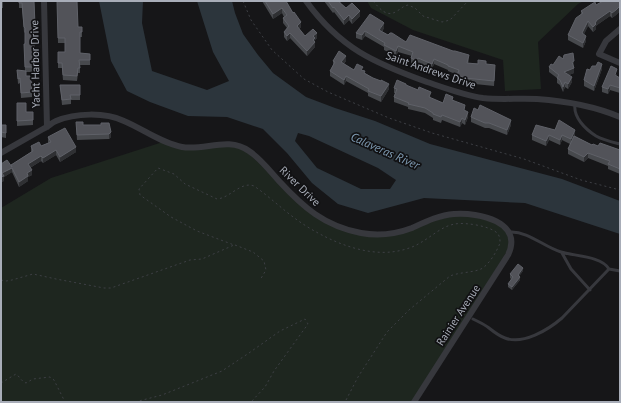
<svg xmlns="http://www.w3.org/2000/svg" width="621" height="403" viewBox="0 0 621 403" font-family="'PT Sans',sans-serif">
<style>
.green{fill:#1e261f}
.water{fill:#2c353c;fill-rule:evenodd}
.lines{fill:none;stroke-linecap:round;stroke-linejoin:round}
.path{stroke:#3d3f44;stroke-width:1;stroke-dasharray:2 3;stroke-linecap:butt}
.lane{stroke:#37383d;stroke-width:3}
.street{stroke:#37383d;stroke-width:6}
.wall{fill:#47494d}
.shaded-wall{fill:#2f3033}
.building{fill:#525359;stroke:#5f6168}
.labels{text-anchor:middle;stroke-width:3.5;stroke-linejoin:round;paint-order:stroke}
.street-label{font-size:11px;fill:#a8adb8;stroke:#111113}
.water-label{font-size:12px;font-style:italic;fill:#7f9bb3;stroke:#111113}
</style>
<rect width="100%" height="100%" fill="#161618"/>
<path class="green" d="M367,1H584L578,4L538,42L541,89L505,91L503,60L413,30L371,8Z
M166,141L184,147H242L302,205L348,230L384,234L460,214L488,218L507,229L512,243L414,402H1V208L51,178Z"/>
<path class="water" d="M99,1H143L142,23L152,71L207,90L229,81L213,52L197,1H232L235,13L243,34L258,55L273,73L306,97L335,108L375,121L430,144L562,179L620,201V234L525,203L424,198L368,213L338,204L312,183L287,153L263,129L227,117L188,116L150,102L127,91L111,61ZM298,133L309,136L378,168L396,180L390,189H361L317,168L295,141Z"/>
<g class="lines">
<path class="path" d="M243,1L251,20L272,50L304,79L328,92L389,118L432,133L524,159L581,180L620,190
M373,1C380,9 387,18 397,11C401,9 403,6 408,5L415,8L423,16L442,22L450,20L468,1
M235,245L253,252L264,261L266,270L260,280
M1,280L6,281L12,280L33,274L56,279L104,288H111L190,260L202,259L234,245L197,231L171,217L140,195L139,189L158,168L174,174L185,184L217,199C230,198 241,181 254,186C270,197 284,211 300,222C325,239 360,255 391,252C401,251 412,248 420,243C431,237 442,226 455,224C464,222 492,226 498,234C500,237 500,240 500,243C497,251 489,265 481,269C471,273 460,272 450,276L409,310L387,332L358,377L345,402
M1,383L16,374C20,377 21,381 26,383L33,379L50,377L54,380L65,402
M135,402L162,395L222,371L249,353L280,331L305,319L308,324L274,371L265,387L251,402"/>
<path class="lane" d="M575,104C573,117 585,129 596,136C603,140 612,142 620,144
M562,253L571,269L590,290
M609,269L620,271
M473,319C479,322 484,324 489,328C494,332 499,336 505,338C523,345 548,330 562,318L609,269C602,256 573,256 561,252C544,247 528,231 510,232"/>
<path class="street" d="M44,1L47,127
M306,1C340,48 374,63 427,82C445,88 463,95 483,98C501,100 519,98 537,99C565,101 594,106 620,117
M620,29L606,41L599,54L620,63
M1,153C15,145 29,137 43,129C48,127 51,123 56,121C75,113 105,112 124,121C143,129 161,143 182,147C205,151 228,136 249,151C261,159 269,170 279,181C303,207 324,226 361,233C377,236 396,234 412,228C425,222 439,215 454,214C479,212 524,222 508,255L414,402"/>
</g>
<path class="wall" d="M1,1H3V8H1Z
M19,1H34L35,30H33V44L35,66L33,67V72H26V76L31,82H32V97L21,98L20,83L18,84L17,70L25,71L24,44H25V33L24,32L22,8H19Z
M57,1L78,27H82V37H80V53L90,54V65H80V73H78L77,81L63,80L62,68H58V52H65V43H58Z
M262,1H286L301,27L299,29L305,36L317,38L315,40V47L307,56L290,38L287,41L284,37V32L287,28L283,23V18L284,17L282,13L273,19Z
M324,1H342L340,3L346,8L360,16L352,24L349,20L344,25L334,12L333,13Z
M620,1V11L616,15L612,18L610,16L597,25L596,26V29L593,32L588,26L584,34L586,41L583,48L568,40V35L581,14V11L596,5Z
M384,28L382,32L388,35L406,42L469,60L468,63L486,64L495,70L494,86L465,83L457,80L458,75L448,71V70L434,64L432,69L418,63L417,66L411,63V58L412,56L398,52L396,56L384,50V47L365,36L362,40L356,38V33Z
M333,61H346L344,64L354,70L363,71L365,73L389,89L381,102L368,96V93L346,81L344,85L330,76V71L333,65Z
M553,65L574,66V73L569,75L572,82L568,89L565,87L563,92L560,85L557,83V78L549,72V67Z
M596,66L602,69L594,91L584,86V80L590,70Z
M617,74L616,76L620,78V93L610,90L608,94L602,92V87Z
M60,85H80V100H71V104L62,105Z
M406,86L431,97L430,98L443,103L453,100L465,111L468,117L465,125L462,123L460,127L442,120L441,123L433,120V118L425,113L408,109V107L394,102V97L395,93H394V88Z
M17,103L26,112H33V125L17,126Z
M471,117L511,125L507,135L489,128H485L471,122Z
M76,122L83,125H101V123L111,137L109,139L77,140Z
M1,125H6V138L1,137Z
M555,130L575,135V136L592,145L620,150V174L608,169V166L588,158L584,162L568,154V149L570,144L562,140L560,145L549,140L546,146L532,140V135Z
M48,137L76,152L60,162L56,155L43,163L41,161L30,168L32,175L28,177V181L19,187L12,172L4,177V181L1,182V164L11,165L31,152V146H41L48,143Z
M523,271L519,276L520,280L512,290L508,287V284L511,279L510,278V274Z"/>
<path class="shaded-wall" d="M620,6V11L616,15L612,18V13Z
M282,8V13L273,19V14Z
M360,11V16L352,24V19Z
M610,11V16L597,25L596,26V29L593,32V27L597,20Z
M349,15V20L344,25V20Z
M588,21V26L582,38V33Z
M301,22V27L297,31V26Z
M384,23V28L379,35V30Z
M365,31V36L362,40V35Z
M290,33V38L287,41V36Z
M317,33V38L315,40V47L307,56V51L313,36Z
M586,36V41L583,48V43Z
M398,46V52L396,56V51Z
M469,55V60L467,68V63Z
M346,56V61L341,67V62Z
M418,58V63L417,66V61Z
M434,59V64L432,69V64Z
M574,61V66L572,67V62Z
M602,64V69L594,91V86Z
M574,68V73L564,77V72Z
M346,76V81L344,85V80Z
M572,77V82L568,89V84Z
M565,82V87L563,92V87Z
M389,84V89L381,102V96Z
M610,85V90L608,94V89Z
M468,112V117L465,125V120Z
M462,118V123L460,127V122Z
M511,120V125L507,135V130Z
M575,130V135L571,144V139Z
M111,132V137L109,139V134Z
M549,135V140L546,146V141Z
M562,135V140L560,145V140Z
M76,147V152L60,162V157Z
M56,150V155L43,163V158Z
M588,153V158L584,162V157Z
M41,156V161L28,169V164Z
M12,168V172L4,177V181L1,182V177L2,173Z
M32,170V175L28,177V181L19,187V182L27,173Z
M523,268V271L518,278V275Z
M520,277V280L512,290V287Z"/>
<path class="building" d="M19,1H34L35,25H33V44H34L35,61L33,62V67H25L24,44H25V28L24,27L22,3H19Z
M57,1H77L78,27H82V32H80V53L90,54V60H79L80,68H78L77,76L63,75L62,63H58V52H65V38H58Z
M265,1H286L293,13L294,12L301,22L297,26L305,36L313,29L317,33L313,36L315,38L313,40L315,42L307,51L290,33L287,36L284,32L289,26L283,18L287,15L282,8L273,14Z
M328,1H338L346,8L352,3L360,11L352,19L349,15L344,20L334,7L333,8Z
M603,1H620V6L616,10L612,13L610,11L597,20L595,23L596,24L593,27L588,21L582,33L586,36L583,43L568,35L576,18L583,13L581,11L595,2L596,5Z
M370,14L383,22L384,23L379,30L388,35L390,33H392L406,42L410,35L453,51H455L469,55L467,63L478,64V60L486,61V64L495,65L494,81L465,78L457,75L459,70L448,66V65L434,59L432,64L418,58L417,61L411,58L413,52L398,46L396,51L384,45L385,43L365,31L362,35L356,33Z
M339,51L346,56L341,62L354,70L357,64L363,67L361,70L365,71L364,73L373,78L381,81V80L389,84L381,96L368,91L369,89L346,76L344,80L330,71L335,62L333,61Z
M573,53L574,61L572,62L574,68L564,72L572,77L568,84L565,82L563,87L560,80L557,78L559,75L549,67L551,64L553,65L559,56L563,59L564,55Z
M598,62L602,64L594,86L584,80L587,69L590,70L592,66H596Z
M611,66L617,69L615,75L620,78V88L610,85L608,89L602,87Z
M17,70L26,71V76H30L31,82H32V92L21,93L20,78L18,79Z
M397,80L406,84V85L418,90L419,87L431,92L429,97L443,103L446,94L453,97L452,100L465,105L464,110L468,112L465,120L462,118L460,122L442,115L441,117L433,114V113L425,108L408,104L409,103L394,97L397,89L394,88Z
M60,85H80V95H70L71,99L62,100Z
M17,103H26V112H33V120L17,121Z
M480,105L511,120L507,130L489,123H485L471,117L474,108L478,110Z
M559,120L575,130L571,139L562,135L560,140L549,135L546,141L532,135L536,125L555,130Z
M76,122H83V125H101V123H109L111,132L109,134L77,135Z
M1,125H6V133L1,132Z
M65,128L76,147L60,157L56,150L43,158L41,156L28,164L32,170L27,173L28,176L19,182L12,168L2,173L4,176L1,177V164L7,160L12,167L11,165L33,151L31,146L39,142L41,146L51,142L48,137Z
M574,136L592,145L593,144L598,146L600,143L620,150V169L608,164L610,161L588,153L584,157L568,149Z
M518,264L523,268L518,275L520,277L512,287L508,284L513,277L510,274Z"/>
<g class="labels">
<g class="street-label">
<text transform="translate(35 64) rotate(-91)" y="4">Yacht Harbor Drive</text>
<text transform="translate(431 70) rotate(19)" y="4">Saint Andrews Drive</text>
<text transform="translate(300 186) rotate(44)" y="4">River Drive</text>
<text transform="translate(458 315) rotate(-57)" y="4">Rainier Avenue</text>
</g>
<g class="water-label">
<text transform="translate(385 151) rotate(24)" y="4">Calaveras River</text>
</g>
</g>
<rect width="621" height="403" fill="none" stroke="#a8adb8" stroke-width="4"/>
</svg>
